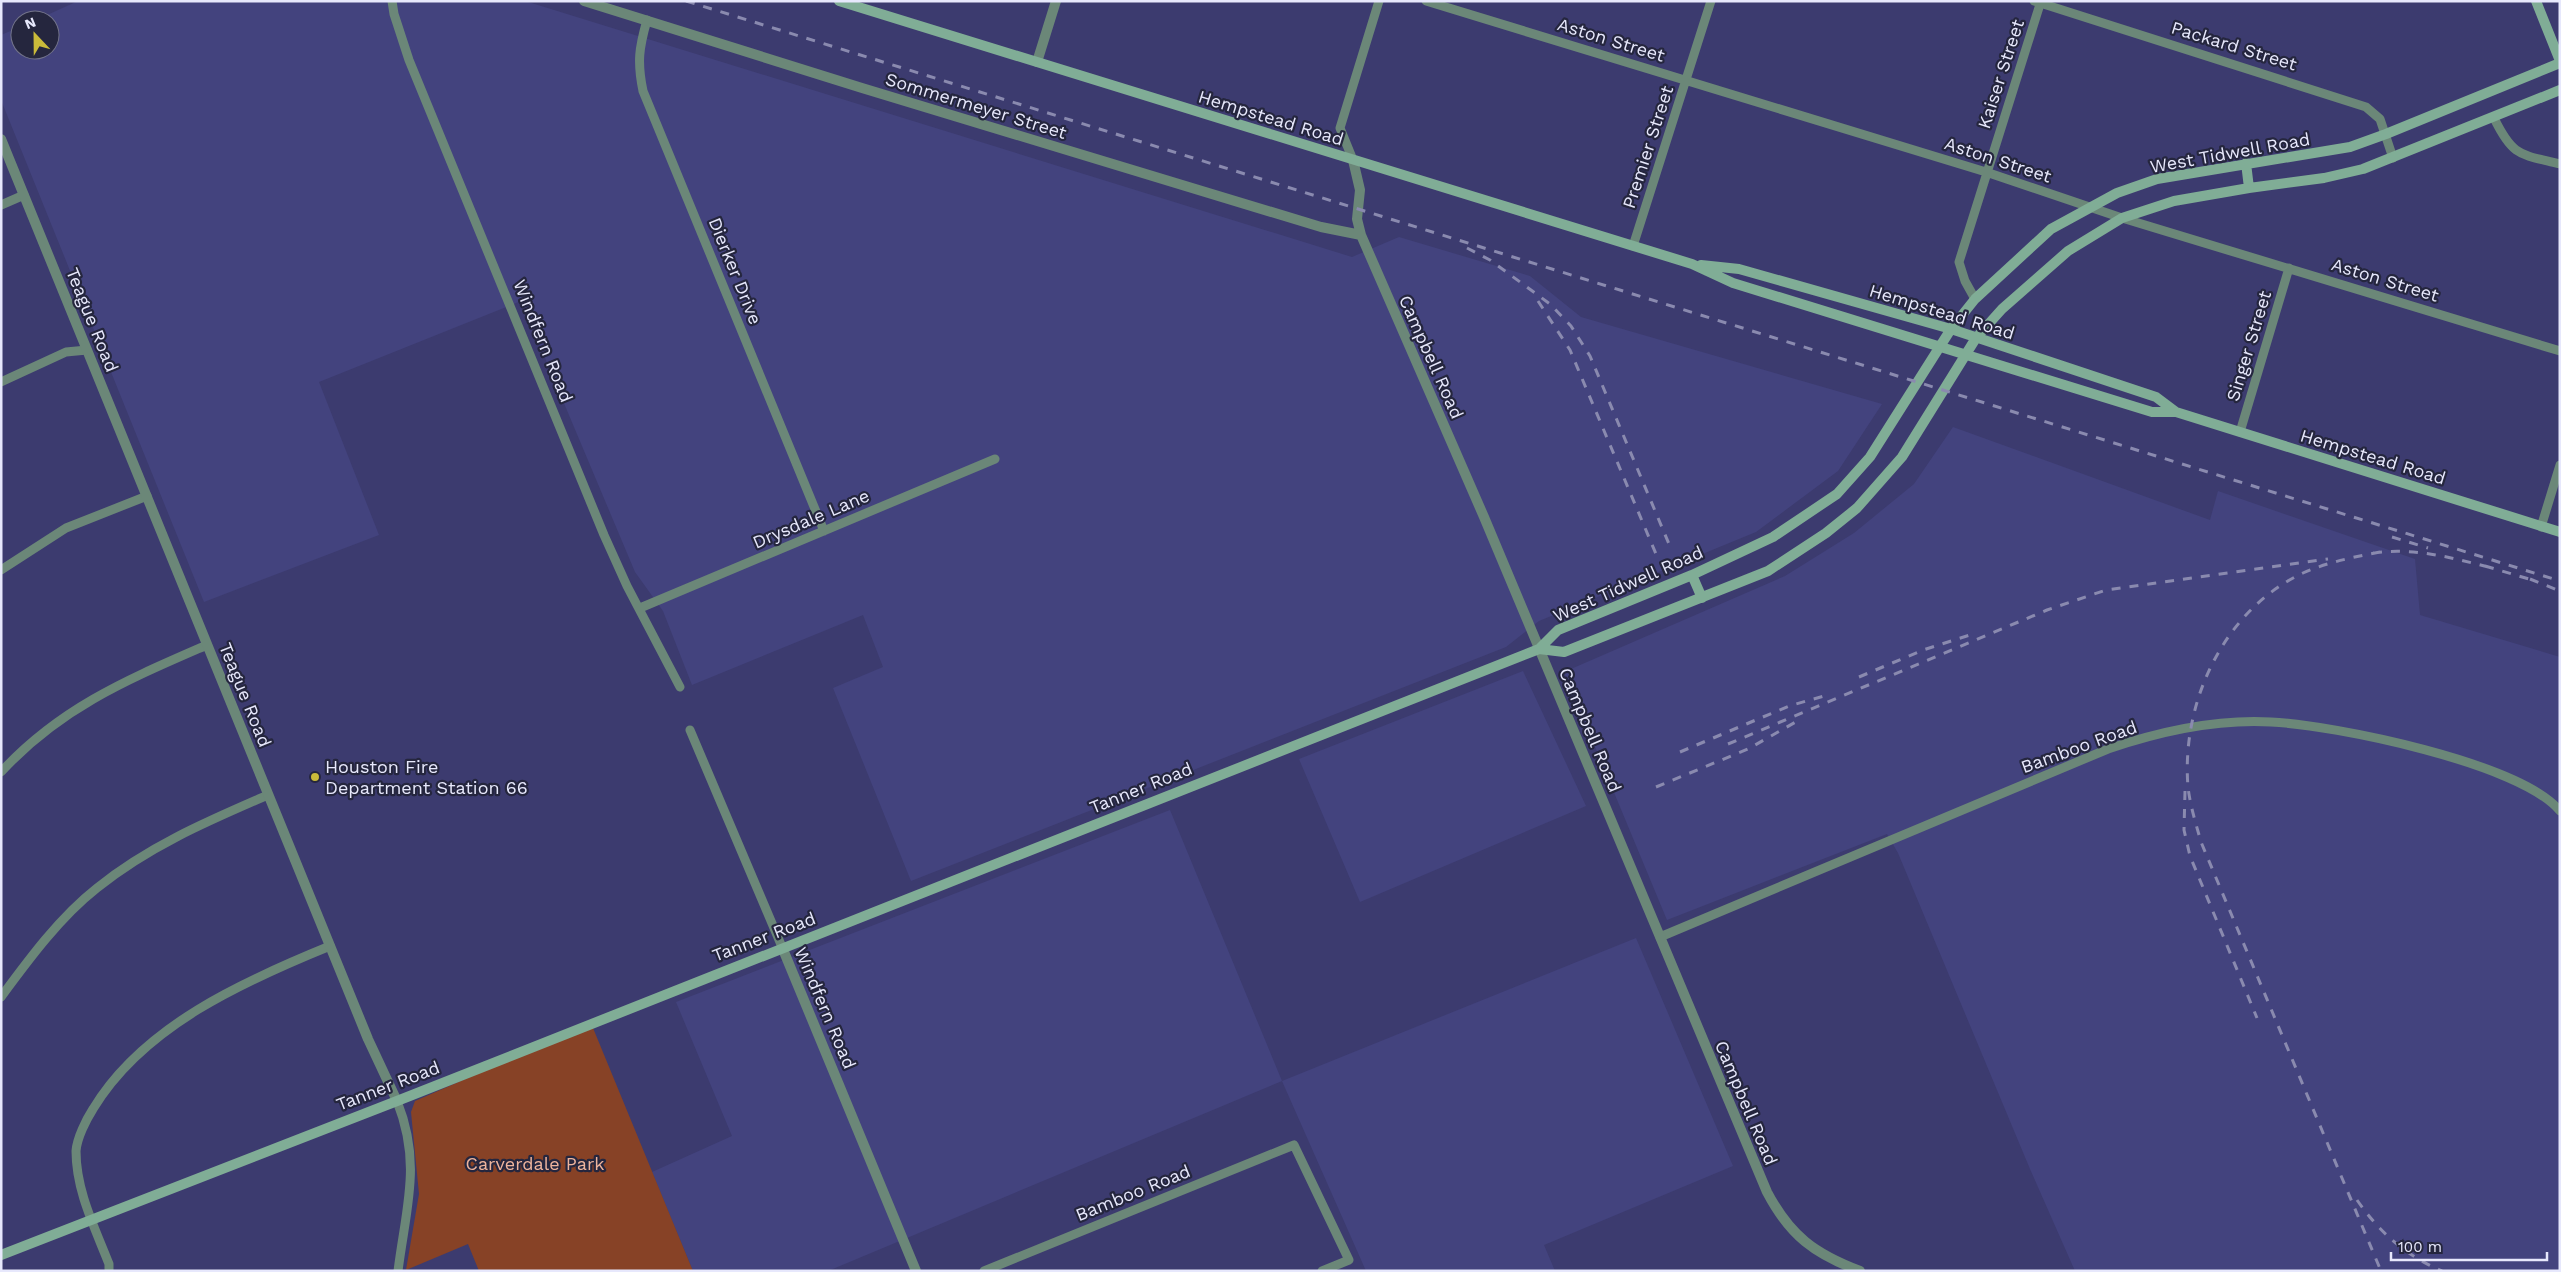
<svg xmlns="http://www.w3.org/2000/svg" width="2561" height="1272" viewBox="0 0 2561 1272" font-family="'Work Sans',sans-serif">
<style>
.built{fill:#43437e}
.green{fill:#874226}
.lines{fill:none;stroke-linecap:round;stroke-linejoin:round}
.minor{stroke:#6b8778;stroke-width:9}
.tertiary{stroke:#6b8778;stroke-width:10}
.secondary{stroke:#80ad96;stroke-width:10}
.rail{stroke:#8a8aaf;stroke-width:3;stroke-dasharray:9 9;stroke-linecap:butt}
.poi-dot{fill:#caba3a;stroke:#25263e;stroke-width:2}
.labels{text-anchor:middle;stroke-width:4.5;stroke-linejoin:round;paint-order:stroke}
.street-label{font-size:18px;fill:#e7e8fc;stroke:#25263e}
.poi-label{font-size:18px;fill:#e7e8fc;stroke:#25263e;text-anchor:start}
.park-label{font-size:18px;fill:#eeb49d;stroke:#25263e}
</style>
<rect width="100%" height="100%" fill="#3c3b6f"/>
<path class="built" d="M78,1H525L1352,257L1399,237L1530,276L1581,317L1882,404L1838,471L1756,532L1539,621L1506,647L911,881L833,688L883,667L863,615L692,685L663,611L635,572L521,301L319,382L379,535L204,602L1,100V35L20,27V50H50V20H36Z
M1953,427L2210,520L2218,491L2415,559L2420,615L2560,657V1271H2075L2030,1169L1898,853L1887,834L1667,920L1564,672L1785,576L1854,533L1914,484Z
M1523,671L1586,806L1360,902L1299,759Z
M1170,810L1282,1081L1636,938L1733,1166L1544,1245L1555,1271H1366L1282,1081L828,1271H693L652,1172L732,1136L676,1002Z"/>
<path class="green" d="M593,1028L693,1271H479L468,1244L406,1270L419,1194L411,1112L415,1101L502,1063Z"/>
<g class="lines">
<path class="minor" d="M392,1L394,14L409,60L604,535L627,586L680,687
M1426,1L1986,172L2122,218L2560,351
M2034,1L2366,107L2380,119L2393,158
M647,20C639,48 637,62 643,91L824,531
M2494,118C2513,157 2520,154 2560,164
M1353,160L1340,128L1379,1
M1,205L24,195
M1633,246L1711,1
M1975,299L1965,281L1959,262L2041,1
M1,382L66,352L87,350
M2240,432L2289,268
M2541,527L2560,465
M1,570L66,528L147,496
M640,608L995,459
M690,730L782,947
M1,772C61,707 129,679 207,645
M1660,937L2108,749C2158,732 2218,719 2271,722C2334,725 2521,763 2560,811
M1,997C29,959 60,917 97,888C149,846 208,821 268,795
M397,1101C422,1164 406,1207 398,1271
M109,1271V1264C95,1228 76,1191 76,1151C77,1138 86,1120 93,1109C143,1026 244,981 330,946
M984,1271L1294,1145L1349,1260L1322,1271"/>
<path class="tertiary" d="M584,1L862,88L1321,227L1361,235
M1037,62L1056,1
M1,139L368,1039L397,1101
M1353,160L1360,190L1357,219L1361,235L1484,517L1767,1192C1790,1236 1815,1254 1860,1271
M782,947L916,1271"/>
<path class="secondary" d="M839,1L1692,264L1733,283L2152,412H2176
M2536,1L2560,61
M2246,163L2249,188
M1701,265L1739,269L1951,329L2156,397L2176,412L2560,532
M1692,575L1702,598
M1539,649L1564,652L1768,571L1826,533L1857,508L1902,457L1976,338L2002,309L2068,251L2122,218L2174,201L2249,188L2324,178L2363,169L2560,90
M1,1255L397,1101L1539,649L1558,630L1692,575L1773,537L1837,494L1870,457L1951,329L1975,299L2051,229L2117,193L2157,179L2350,147L2386,134L2560,63"/>
<path class="rail" d="M686,1L2560,581
M1467,248L1490,260L1550,304L1571,326L1590,356L1669,544
M1538,301L1570,350L1656,554
M2392,537L2428,548
M2380,552C2354,557 2328,562 2303,573C2224,610 2181,702 2188,787C2190,805 2196,824 2201,842L2381,1271
M2373,553C2414,547 2453,558 2492,568
M2485,566L2529,579
M2530,579L2560,591
M1859,677L1923,650L1973,634
M1728,744L2047,610L2106,590L2328,559
M1680,752L1789,706L1831,694
M1656,787L1748,749L1801,719
M2185,791L2184,830L2190,856L2257,1018
M2357,1200C2380,1233 2405,1255 2442,1271"/>
</g>
<circle class="poi-dot" cx="315" cy="777" r="5"/>
<g class="labels">
<g class="street-label">
<text transform="translate(1611 40) rotate(17)" y="6">Aston Street</text>
<text transform="translate(2234 46) rotate(17)" y="6">Packard Street</text>
<text transform="translate(2001 74) rotate(-72)" y="6">Kaiser Street</text>
<text transform="translate(976 106) rotate(17)" y="6">Sommermeyer Street</text>
<text transform="translate(1271 118) rotate(17)" y="6">Hempstead Road</text>
<text transform="translate(1648 147) rotate(-72)" y="6">Premier Street</text>
<text transform="translate(2230 153) rotate(-10)" y="6">West Tidwell Road</text>
<text transform="translate(1998 160) rotate(18)" y="6">Aston Street</text>
<text transform="translate(735 271) rotate(68)" y="6">Dierker Drive</text>
<text transform="translate(2385 280) rotate(17)" y="6">Aston Street</text>
<text transform="translate(1942 312) rotate(17)" y="6">Hempstead Road</text>
<text transform="translate(92 320) rotate(68)" y="6">Teague Road</text>
<text transform="translate(543 341) rotate(68)" y="6">Windfern Road</text>
<text transform="translate(2249 346) rotate(-73)" y="6">Singer Street</text>
<text transform="translate(1431 357) rotate(66)" y="6">Campbell Road</text>
<text transform="translate(2373 457) rotate(17)" y="6">Hempstead Road</text>
<text transform="translate(811 519) rotate(-23)" y="6">Drysdale Lane</text>
<text transform="translate(1628 584) rotate(-24)" y="6">West Tidwell Road</text>
<text transform="translate(245 695) rotate(68)" y="6">Teague Road</text>
<text transform="translate(1590 730) rotate(67)" y="6">Campbell Road</text>
<text transform="translate(2079 747) rotate(-20)" y="6">Bamboo Road</text>
<text transform="translate(1141 788) rotate(-22)" y="6">Tanner Road</text>
<text transform="translate(764 937) rotate(-21)" y="6">Tanner Road</text>
<text transform="translate(825 1008) rotate(67)" y="6">Windfern Road</text>
<text transform="translate(388 1086) rotate(-21)" y="6">Tanner Road</text>
<text transform="translate(1746 1103) rotate(67)" y="6">Campbell Road</text>
<text transform="translate(1133 1193) rotate(-22)" y="6">Bamboo Road</text>
</g>
<g class="poi-label">
<text x="325" y="773">Houston Fire<tspan x="325" dy="21">Department Station 66</tspan></text>
</g>
<g class="park-label">
<text x="535" y="1170">Carverdale Park</text>
</g>
</g>
<rect width="2561" height="1272" fill="none" stroke="#e7e8fc" stroke-width="5"/>
<g transform="translate(35 35) rotate(338)"><circle r="24" fill="#25263e" stroke="#73748a"/>
<path d="M0-4L9 19L0 12L-9 19Z" fill="#caba3a"/>
<text y="-8" font-size="14" font-weight="bold" text-anchor="middle" fill="#e7e8fc">N</text>
</g>
<path d="M2391 1252v8h156v-8" fill="none" stroke="#e7e8fc" stroke-width="2.5"/>
<text x="2398" y="1252" font-size="15" fill="#e7e8fc" stroke="#25263e" stroke-width="4" paint-order="stroke">100 m</text>
</svg>
